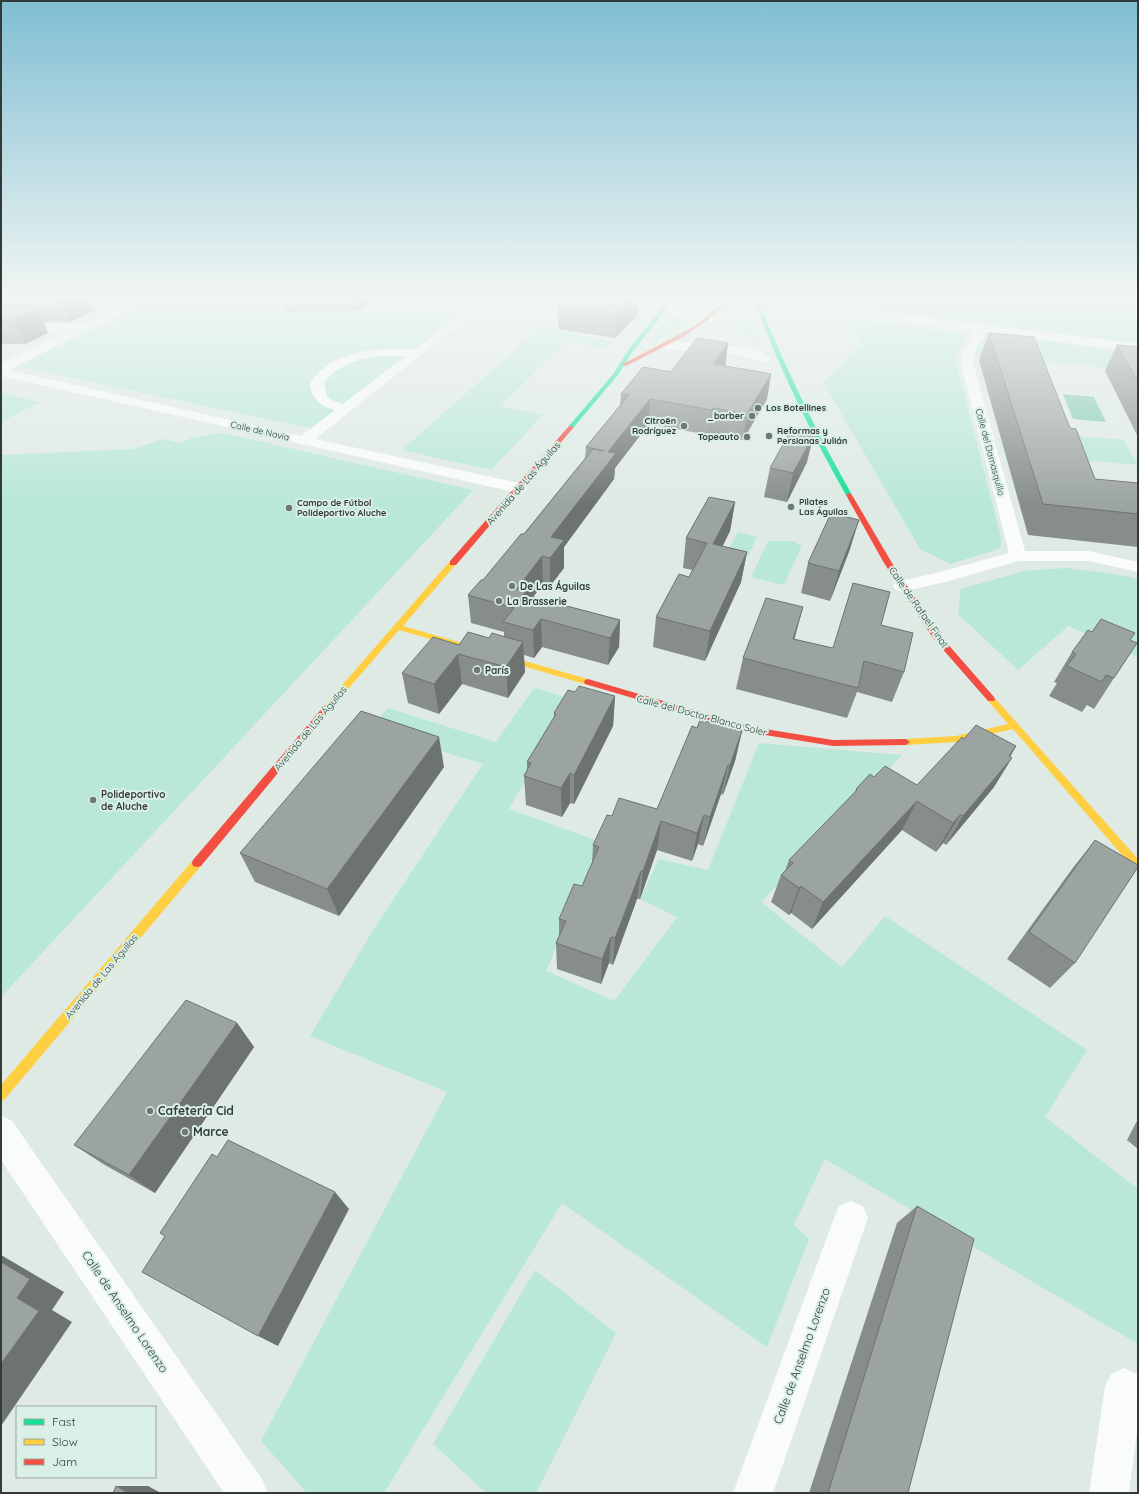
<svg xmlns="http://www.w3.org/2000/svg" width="1139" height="1494" viewBox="0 0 1139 1494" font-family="Quicksand,sans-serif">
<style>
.green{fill:#b9e8d7}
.water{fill:#85ccb4}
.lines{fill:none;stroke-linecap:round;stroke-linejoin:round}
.street{fill:#fafcfb;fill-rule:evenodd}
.fast{fill:#16e098;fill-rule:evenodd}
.slow{fill:#ffcf43;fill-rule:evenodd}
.jam{fill:#f24e42;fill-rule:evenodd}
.wall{fill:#868d8a}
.shaded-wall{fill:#6d7371}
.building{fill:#9ca4a1;stroke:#6d7371}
.poi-dot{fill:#6f7875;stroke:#daefe6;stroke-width:1.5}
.labels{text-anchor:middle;stroke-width:4;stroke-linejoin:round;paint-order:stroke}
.far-poi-label{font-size:9px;font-weight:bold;fill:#333b38;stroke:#daefe6;text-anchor:start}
.far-street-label{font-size:9px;fill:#333b38;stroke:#daefe6}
.street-label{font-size:10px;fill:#333b38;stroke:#daefe6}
.poi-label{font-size:10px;font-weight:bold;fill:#333b38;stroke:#daefe6;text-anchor:start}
.near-poi-label{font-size:12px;font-weight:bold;fill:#333b38;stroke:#daefe6;text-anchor:start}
.near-street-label{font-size:12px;fill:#333b38;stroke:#daefe6}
</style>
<rect width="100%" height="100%" fill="#dfeae5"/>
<path class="green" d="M159,297H381L359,312L476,308L319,430L17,366L102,326Z
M763,297H1138V343L853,307L773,309L766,307Z
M671,317L689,322L671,333L647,343Z
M748,321L760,344L725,322Z
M861,321L961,333L967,336L955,357L1002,541L999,549L950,564L920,549L823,382L862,344L845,322Z
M540,328L612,341L605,348L567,342L500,406L543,415L491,470L402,450Z
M985,331L1138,355V371L972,354Z
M4,393L40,402L1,422V394Z
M223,433L473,490L1,997V455L132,449L164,439L179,443L194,437Z
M1059,434L1124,440L1138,465L1069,459Z
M738,532L757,537L748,556L728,551Z
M768,541H796V544L802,545L784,585L751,577Z
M1067,568L1114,574L1138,579V657L1068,626L1018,670L958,614L961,589L1023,571Z
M534,688L572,699L509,809L601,842L546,971L614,1001L677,917L640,899L659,859L708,870L759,743L902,755L761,902L842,967L885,916L1087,1050L1045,1117L1138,1189V1344L825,1159L794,1225L809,1239L767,1347L562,1203L384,1493H307L261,1441L447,1092L310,1036L375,927L483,764L370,729L388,708L496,742Z
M535,1270L616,1333L536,1493H486L433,1444Z"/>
<path class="water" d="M1063,394L1094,397L1106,422L1073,419Z"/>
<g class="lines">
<path class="street" d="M138,297H152L8,370L301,436L335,410C319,406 312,399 310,383C328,357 359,349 389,349C396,348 406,350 413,349C419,348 472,305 482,297H494L315,439L519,483L525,485L527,488L525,491L519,493L1,376V363L68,331L1,332V324H82ZM384,356H405L343,404L334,401L327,397L324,383C338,364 360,358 384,356Z
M593,297H620L665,305L688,297H706L705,299L678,308L709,316L781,311L864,310L1138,344V352L986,332L974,353L973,363L1025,551H1089L1138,562V572L1089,561H1019L949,581L902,592L896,590L893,586L896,582L940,572L1009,553L961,363L962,353L975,331L864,316L781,317L709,322L665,311L598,300Z
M663,342C682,342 760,343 770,358L768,361L764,362L726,352L659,349L657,346L659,343Z
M1,1116L12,1121L262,1479L268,1493H224L1,1160Z
M851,1201L863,1206L868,1218L773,1493H733L834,1218L839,1206Z
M1124,1368L1137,1374L1138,1376V1424L1129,1493H1089L1105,1387L1111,1374Z"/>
<path class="fast" d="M669,297H673L659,319L633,351L618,375L573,428H569V426L614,373L629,349L655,317Z
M753,297H757C784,366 816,431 852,495L851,496L846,495C810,431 778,366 753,297Z"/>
<path class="slow" d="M450,561H453L457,563L403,626L591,680L592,682L591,684L588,685L399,630L330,710H324L323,708L324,706Z
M991,696L994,697L1138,859V870L1134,869L1013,729L956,742L906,745L902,742L906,739L956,736L1008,724L988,701L987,699L988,697Z
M197,859L201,860L202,863L201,866L5,1099L1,1101V1085L193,860Z"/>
<path class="jam" d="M728,297H733L709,319L683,337L626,366L621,365L693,327L718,307Z
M569,426L574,427L456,565H450V561Z
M849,493L852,495L892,563L939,634L994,697L995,699L994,701H988L933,638L884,563L846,495Z
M588,679L752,727L833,740L906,739L910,742L906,745L833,746L752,733L585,684L584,682L585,680Z
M327,705L330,706L331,708L330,710L201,866L197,867L193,866L192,863L193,860L324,706Z"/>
</g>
<path class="wall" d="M1,297H91L96,310L70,322H44L48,333L25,344H1Z
M281,297H379L359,310L285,312Z
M565,297H638L637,316L615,338L558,329V304Z
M989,333L1095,479L1138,483V547L1028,535L979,360Z
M728,343L725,366L771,374L767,399L743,440L710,433L709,435L649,424L615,468L614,479L564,547V568L550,586L543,584L533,597L620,620L619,647L608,665L542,647L534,658L524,655L525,672L508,698L462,684L439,714L408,703L402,673L459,645L489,638L504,637V632L471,623L468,595L483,580L524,534L585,458L586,447L620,405L621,394L671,372Z
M1117,345L1138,347V437L1105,371Z
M807,462L787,502L764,497L770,468Z
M735,502L730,531L723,546L747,552L741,582L705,661L653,647L656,617L689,577L692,570L683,568L686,538Z
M850,549L830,601L801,593L808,563Z
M881,625L904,672L892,702L857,692L847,718L736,689L743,658L795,639L832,648Z
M1092,632L1130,640L1114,678L1094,709L1087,705L1082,712L1049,696L1057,683L1054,682L1072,652Z
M575,692L615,696L613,726L574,804L570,803L562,817L526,805L524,776L527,770V762L554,717V713Z
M697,728L742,731L735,761L723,795L721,794L703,846L698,844L692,861L657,850L640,899H637L613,965L609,963L601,984L557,969L556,943L559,937V919L582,886L592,863L593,845L612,816L657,809Z
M964,739L1016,746L1010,757L994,787L946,845L943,843L936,852L902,830L812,929L791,913L789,915L771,902L781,875L785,871L789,860L854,794L856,789L874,777L917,785Z
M444,767L339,916L255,882L240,853Z
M1095,840L1075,963L1050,988L1007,959L1072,869Z
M237,1023L254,1047L155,1193L103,1164L74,1145Z
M1138,1119V1149L1127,1140Z
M917,1206L908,1493H809L897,1223Z"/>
<path class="shaded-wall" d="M1,297H20L6,298L10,306L8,308L10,312L1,319Z
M60,297H91L96,310L70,322L59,298Z
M357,297H379L359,310Z
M632,297H638L637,316L615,338L616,313Z
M37,308L48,333L25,344L13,319Z
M728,343L725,367L714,364Z
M771,374L767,399L743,440L747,414Z
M650,399L649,424L615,468L614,479L564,547V568L550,586V558L551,537L608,452Z
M713,408L710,433L709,435L712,410Z
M814,434L807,462L787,502L793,473Z
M735,502L730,531L708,573L713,544Z
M859,520L850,549L830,601L839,571Z
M747,552L741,582L705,661L710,631Z
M542,556L543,584L527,605L517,589Z
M803,607L795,637L785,669L793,639Z
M541,619L542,647L534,658L533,630Z
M620,620L619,647L608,665L610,638Z
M523,642L525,672L508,698L506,667Z
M458,654L462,684L439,714L434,684Z
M615,696L613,726L574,804V775Z
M742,731L735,761L723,795L730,765Z
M439,737L444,767L339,916L327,889Z
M1016,746L1003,769L1012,758L994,787L946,845L963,816Z
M728,765L721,794L703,846L710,817Z
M570,773V803L562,817L561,788Z
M917,801L902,830L812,929L823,902Z
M704,815L698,844L692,861L697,833Z
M960,815L943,843L936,852L953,823Z
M661,821L657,850L640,899L643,871Z
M641,871L637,899L613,965L615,938Z
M801,886L791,913L789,915L799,888Z
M611,937L609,963L601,984L602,959Z
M237,1023L254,1047L155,1193L129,1175Z
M335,1192L349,1209L278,1346L258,1336Z
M1,1255L64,1292L52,1310L72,1322L1,1426Z
M116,1486H148L161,1493H128Z"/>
<path class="building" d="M6,297H60L59,298H6Z
M565,297H632L616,313L558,304Z
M1,308H37L13,319H1Z
M989,333L1034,337L1070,428L1076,429L1095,479L1138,483V514L1043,504Z
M697,338L728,343L714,364L771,374L747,414L713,408L712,410L650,399L608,452L616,453L551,537L564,540L550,558L542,556L517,589L526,591L516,606L525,595L620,620L610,638L541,619L533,630L503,622L514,608L468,595L481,580H483L521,534H524L593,449L604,451L586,447L629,395L621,394L643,367L671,372Z
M1117,345L1138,347V382Z
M791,430L814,434L793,473L770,468Z
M709,497L735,502L713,544L747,552L710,631L656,617L679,574L689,577L707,543L686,538Z
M831,513L859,520L839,571L808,563Z
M853,583L890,592L881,625L913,633L904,672L864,661L858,688L743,658L766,598L803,607L793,639L833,648Z
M1101,619L1135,633L1130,640L1137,643L1114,678L1106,675L1102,682L1067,666L1076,654L1072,652L1088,630L1092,632Z
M468,632L489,638L492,633L523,642L506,667L458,654L434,684L402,673L433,637L459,645Z
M579,686L615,696L574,775L570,773L561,788L524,776L531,763L527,762L556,714L554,713L568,690L575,692Z
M361,711L439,737L327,889L240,853Z
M700,720L742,731L730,765H728L710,817L704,815L697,833L661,821L643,871H641L615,938L611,937L602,959L556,943L566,921L559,919L574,884L582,886L599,847L593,845L607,815L612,816L619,798L657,809L692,726L697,728Z
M976,725L1016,746L1009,756L1012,758L963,816L960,815L953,823L917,801L823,902L801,886L799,888L781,875L793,863L789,860L857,790L856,789L870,774L874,777L885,766L917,785L962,737L964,739Z
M1095,840L1138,865V867L1075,963L1029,932Z
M186,1000L237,1023L129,1175L74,1145Z
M228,1140L335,1192L258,1336L142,1272L165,1236L160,1233L212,1154L217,1157Z
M917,1206L974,1239L908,1493H828Z
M1,1262L30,1279L17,1298L39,1311L1,1364Z
M116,1486L128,1493H113Z"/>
<linearGradient id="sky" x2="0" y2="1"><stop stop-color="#80bed3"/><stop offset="0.59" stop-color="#f1f6f3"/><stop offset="1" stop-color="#f1f6f3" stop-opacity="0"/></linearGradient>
<rect width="1139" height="506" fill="url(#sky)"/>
<g class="poi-dot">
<circle cx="758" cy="408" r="4"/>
<circle cx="752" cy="416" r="4"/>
<circle cx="684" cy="426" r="4"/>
<circle cx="769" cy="436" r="4"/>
<circle cx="747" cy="437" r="4"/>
<circle cx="791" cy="507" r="4"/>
<circle cx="289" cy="508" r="4"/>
<circle cx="512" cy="586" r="4"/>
<circle cx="499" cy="601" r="4"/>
<circle cx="477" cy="670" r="4"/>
<circle cx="93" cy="800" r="4"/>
<circle cx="150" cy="1111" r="4"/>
<circle cx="185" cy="1132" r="4"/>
</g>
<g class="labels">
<g class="far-poi-label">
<text x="766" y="411">Los Botellines</text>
<text x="744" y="419" text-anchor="end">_barber</text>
<text x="676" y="424" text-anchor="end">Citroën<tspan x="676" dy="10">Rodríguez</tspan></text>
<text x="777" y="434">Reformas y<tspan x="777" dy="10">Persianas Julián</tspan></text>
<text x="739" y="440" text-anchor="end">Topeauto</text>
<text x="799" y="505">Pilates<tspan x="799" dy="10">Las Águilas</tspan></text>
<text x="297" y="506">Campo de Fútbol<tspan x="297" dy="10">Polideportivo Aluche</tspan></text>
</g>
<g class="far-street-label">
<text transform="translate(260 431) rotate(13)" y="3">Calle de Navia</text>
<text transform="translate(990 452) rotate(75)" y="3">Calle del Damasquillo</text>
</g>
<g class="street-label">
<text transform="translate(523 483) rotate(-49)" y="4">Avenida de Las Águilas</text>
<text transform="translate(919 607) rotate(55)" y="4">Calle de Rafael Finat</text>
<text transform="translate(702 715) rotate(15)" y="4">Calle del Doctor Blanco Soler</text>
<text transform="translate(310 728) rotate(-50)" y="4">Avenida de Las Águilas</text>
<text transform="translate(101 976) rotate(-50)" y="4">Avenida de Las Águilas</text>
</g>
<g class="poi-label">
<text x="520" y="590">De Las Águilas</text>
<text x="507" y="605">La Brasserie</text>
<text x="485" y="674">París</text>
<text x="101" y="798">Polideportivo<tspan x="101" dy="12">de Aluche</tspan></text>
</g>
<g class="near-poi-label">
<text x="158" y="1115">Cafetería Cid</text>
<text x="193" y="1136">Marce</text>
</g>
<g class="near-street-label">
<text transform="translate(125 1312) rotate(56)" y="4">Calle de Anselmo Lorenzo</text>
<text transform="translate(802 1356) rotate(-70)" y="4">Calle de Anselmo Lorenzo</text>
</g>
</g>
<rect width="1139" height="1494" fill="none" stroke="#333b38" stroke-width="4"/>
<rect x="16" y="1406" width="140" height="72" fill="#daefe6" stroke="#97a7a0"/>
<rect x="24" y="1419" width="20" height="6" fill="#16e098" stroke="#97a7a0"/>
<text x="52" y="1426" font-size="12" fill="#333b38">Fast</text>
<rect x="24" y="1439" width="20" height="6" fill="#ffcf43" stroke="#97a7a0"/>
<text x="52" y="1446" font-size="12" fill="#333b38">Slow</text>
<rect x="24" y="1459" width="20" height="6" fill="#f24e42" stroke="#97a7a0"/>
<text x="52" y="1466" font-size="12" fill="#333b38">Jam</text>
</svg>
